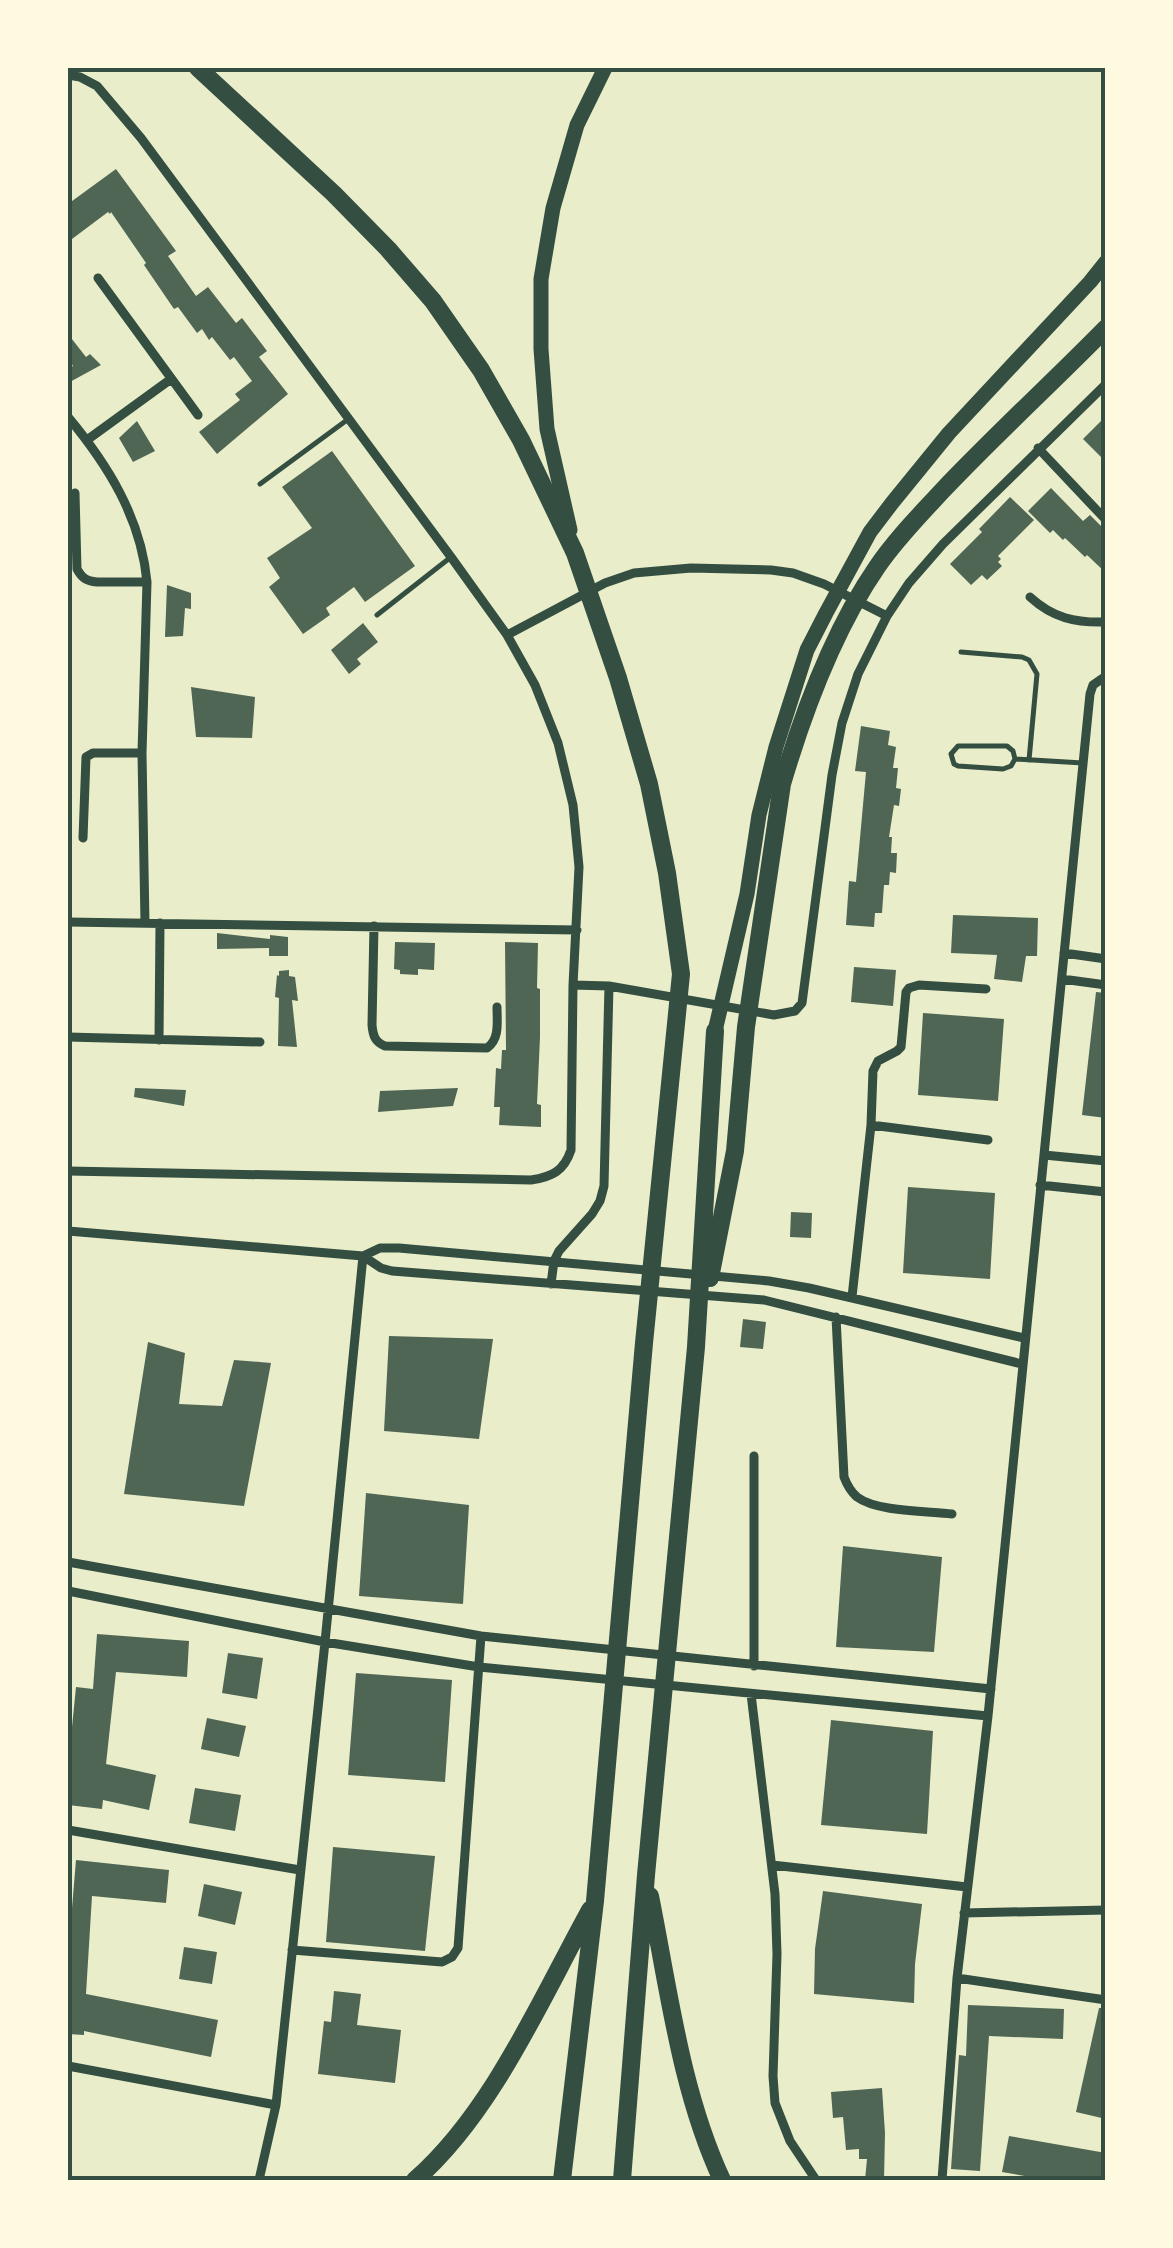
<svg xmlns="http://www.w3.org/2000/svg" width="1173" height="2248" viewBox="0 0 1173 2248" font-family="Karla,sans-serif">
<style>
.building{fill:#4f6655}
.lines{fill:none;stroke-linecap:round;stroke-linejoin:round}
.service{stroke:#344e41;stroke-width:5}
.minor{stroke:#344e41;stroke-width:9}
.trunk{stroke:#344e41;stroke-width:15}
.motorway{stroke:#344e41;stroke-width:18}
.neatline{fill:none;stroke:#344e41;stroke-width:4}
</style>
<rect width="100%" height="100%" fill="#e9edc9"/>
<path class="building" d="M116,169L176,251L168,256L196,296L208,287L236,323L242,318L267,351L259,357L288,394L217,454L199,432L240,400L235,394L252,381L234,357L230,360L212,337L209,340L202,329L197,333L178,307L174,309L144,265L146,263L111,212L110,214L108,212L68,242V204Z
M68,334L86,357L90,354L101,365L68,383V369L73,366L68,358Z
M1106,416V462L1083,439Z
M137,421L155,451L133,462L119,438Z
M332,451L415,566L365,602L354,587L326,608L330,615L303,634L269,587L280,578L267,558L312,528L282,487Z
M1051,488L1083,521L1090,515L1106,531V573L1087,555L1085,557L1065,538L1063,540L1053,530L1050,533L1028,511Z
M1010,497L1034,520L998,556L1001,559L998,562L1002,566L987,580L982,575L971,585L950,564L982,532L979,529Z
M167,585L191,593V609L185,608L183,636L165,637Z
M363,623L378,642L357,659L361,664L349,674L331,650Z
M191,687L255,697L252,738L196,737Z
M861,726L890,731L888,745L896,747L893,768H898L896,788L901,789L899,806L894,805L889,837H892L891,853H897L896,873L890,872L889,885H884L882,913H875L874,927L846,925L849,881L856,882L866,772L855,771Z
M953,915L1038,918L1037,956H1026L1022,982L994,979L997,955L951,953Z
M217,933L270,939V935L288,937V956H269V948L217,949Z
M395,942L435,943L434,970L418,969V975L400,974V970L394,969Z
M505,942L538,943L537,988L540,989V1037L537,1104L541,1105V1127L499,1125L500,1107H494L496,1068L501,1069L502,1050H506Z
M854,967L896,970L893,1006L851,1002Z
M289,970V976L295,977L298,1001L292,1000L297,1047L278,1046L279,998L275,997L277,975L279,976V971Z
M1096,992L1106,993V1118L1082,1115Z
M923,1013L1004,1019L998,1101L918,1095Z
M135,1088L186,1090L184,1106L134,1097Z
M458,1088L453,1106L378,1112L380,1091Z
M908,1187L995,1193L990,1279L903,1273Z
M791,1212L812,1213L811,1238L790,1237Z
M743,1319L766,1322L763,1349L740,1347Z
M389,1336L493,1339L479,1439L384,1431Z
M148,1342L185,1353L179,1404L222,1406L234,1360L271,1363L244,1506L124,1494Z
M366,1493L469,1505L463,1604L359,1596Z
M843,1546L942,1557L934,1652L836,1647Z
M97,1634L189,1641L187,1677L116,1672L106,1764L156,1775L149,1810L103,1800L102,1809L68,1805V1767L76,1687L93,1689Z
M228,1653L263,1658L257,1699L222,1693Z
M356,1673L452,1680L445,1782L348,1775Z
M207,1718L246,1726L239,1757L201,1749Z
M831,1720L933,1731L927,1834L821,1825Z
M195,1788L241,1795L235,1831L189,1823Z
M333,1847L435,1856L425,1951L326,1942Z
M76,1860L169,1870L166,1903L92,1896L86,1994L218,2020L211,2057L84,2031V2035L68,2034V1920H71Z
M204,1884L242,1892L235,1925L198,1916Z
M823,1891L922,1904L915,1964L914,2003L814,1994L815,1949Z
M184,1947L217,1952L212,1984L179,1979Z
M334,1991L361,1994L357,2025L401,2030L395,2083L318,2074L324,2021L331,2022Z
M968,2005L1064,2009L1063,2039L989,2036L980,2171L951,2169L959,2055L966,2056Z
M1099,2008H1106V2119L1076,2112Z
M882,2088L885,2133L884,2180H865L867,2159H859V2149L846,2150L843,2117L833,2118L831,2092Z
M1009,2136L1106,2153V2180H1048L1002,2172Z"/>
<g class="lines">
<path class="service" d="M260,484L347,420
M377,615L451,557
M961,652L1022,657L1029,660L1037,674L1029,760
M958,746H1007L1013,751L1015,759L1011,766L1003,769L958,766L954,764L951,754Z
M1015,759L1083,763"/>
<path class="minor" d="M68,75L80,77L97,86L141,138L451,557L507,635L535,685L558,743L573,805L579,867L573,985L571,1150C564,1171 552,1177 531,1180L68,1171
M98,278L198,415
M68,417C108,465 141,518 147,582L142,753L145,923
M87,440L171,379
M1038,448L1106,520
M75,493L77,569C82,578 86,581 97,582H147
M1030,597C1053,618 1075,623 1106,622
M507,635L605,583L634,573L691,568L771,570L793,573L824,584L887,616
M83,838L86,757L93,753H142
M68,922L577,930
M374,926L372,1025C373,1036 375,1042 385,1046L487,1048C500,1039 497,1022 497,1007
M1064,953L1106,959
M1062,979L1106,985
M573,985L609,986L774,1015L795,1011L802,1003L832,775L842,723L858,674L887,616L909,583L943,544L1106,384
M68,1037L260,1042
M159,1040L160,923
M871,1125L988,1140
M1044,1155L1106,1161
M1040,1185L1106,1192
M68,1231L363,1256L380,1248H399L769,1281L809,1288L1024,1338
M363,1256L381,1268L392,1271L764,1300L1022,1364
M551,1284L554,1261L559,1251L592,1214L600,1201L604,1186L609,986
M852,1297L871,1125L873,1071L878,1061L897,1051L901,1047L906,992L909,988L919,985L986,989
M836,1317L844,1477C847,1485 850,1491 857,1497C877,1512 927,1511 952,1514
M754,1456V1666
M68,1562L481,1636L991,1689
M68,1591L325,1642L479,1667L988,1716
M751,1694L775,1894L777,1954L773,2076L775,2103L790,2141L816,2180
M68,1830L300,1870
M772,1865L967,1887
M964,1913L1106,1910
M292,1950L442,1962L452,1957L458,1948L481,1636
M957,1978L1106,2000
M68,2066L276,2105
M259,2180L276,2105L325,1642L363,1256
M942,2180L957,1978L988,1716L1090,694L1093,685L1106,676"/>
<path class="trunk" d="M570,530L547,429L541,349V279L553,208L577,125L605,68
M715,1031L747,894L759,815L776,747L807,650L826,613L870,532L892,503L949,433L1090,282L1106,262"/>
<path class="motorway" d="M198,68L334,194L388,249L433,301L481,370L521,440L575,553L618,678L649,784L667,873L681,974L644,1343L595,1901L562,2180
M710,1278L735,1151L746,1027L782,784C803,713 835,628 877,567C896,539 920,515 942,491C995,435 1052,383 1106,328
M650,1896C669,1991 681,2092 722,2180
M415,2180C492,2113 541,1999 590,1910
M622,2180L646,1875L696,1347L715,1031"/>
</g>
<rect width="1173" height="2248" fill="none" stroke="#fefae0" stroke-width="140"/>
<rect x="70" y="70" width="1033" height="2108" class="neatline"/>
</svg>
